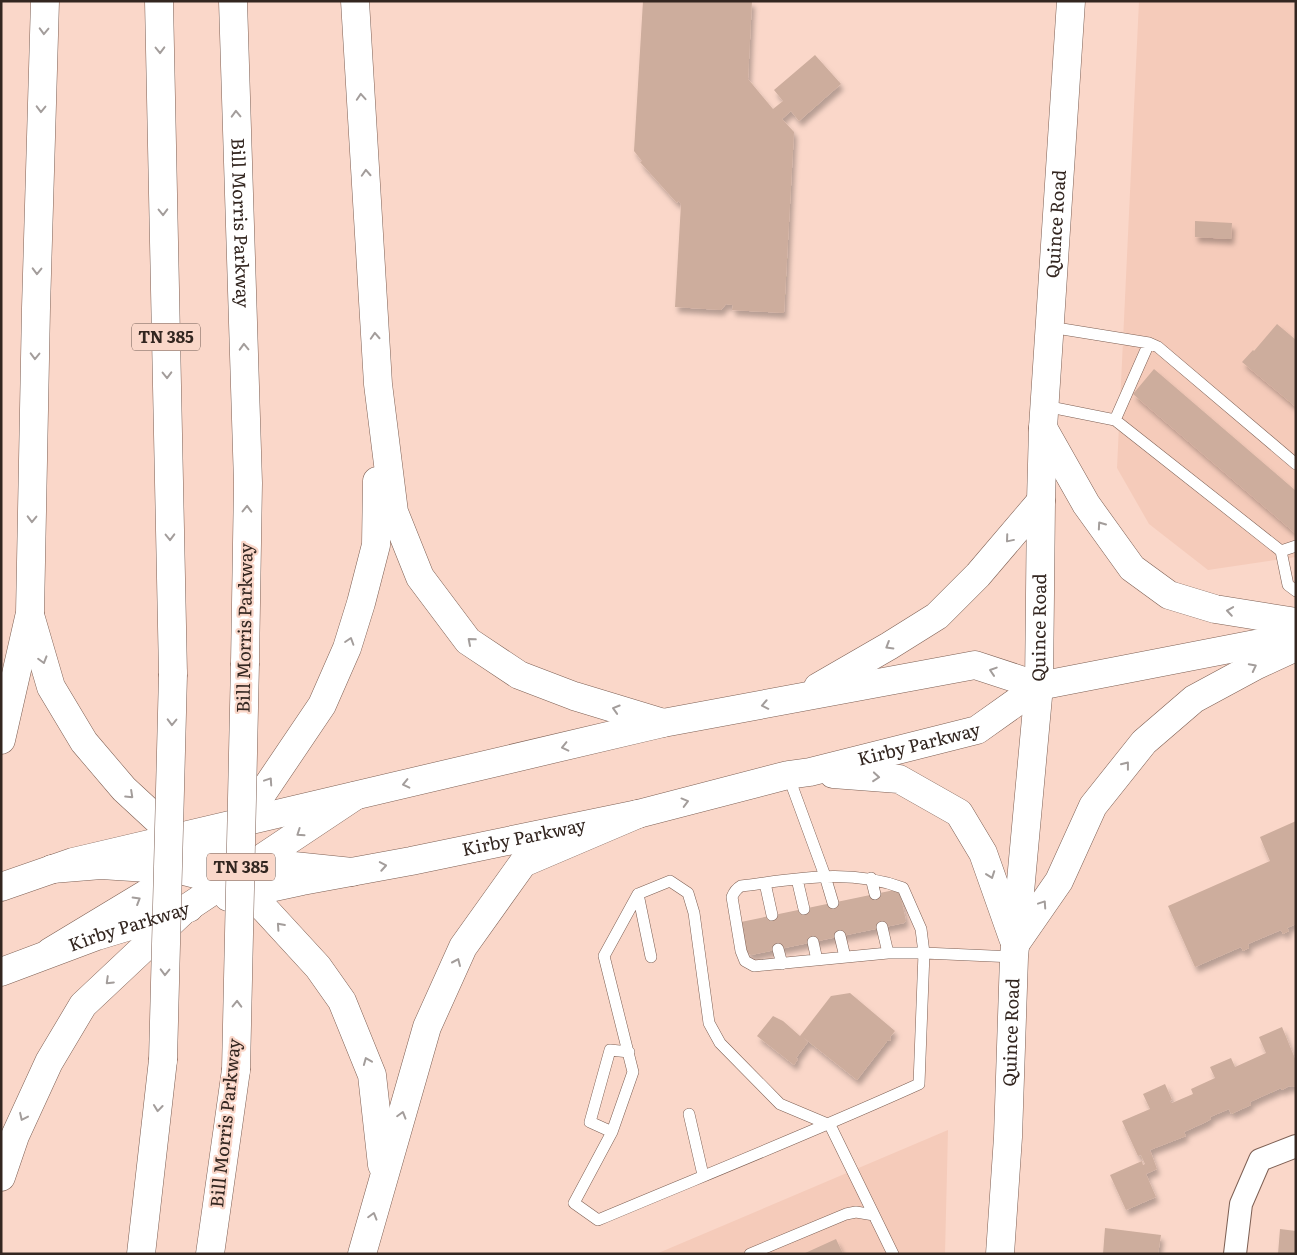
<svg xmlns="http://www.w3.org/2000/svg" width="1297" height="1255" viewBox="0 0 1297 1255" font-family="Literata,serif">
<style>
.built{fill:#f5cbba}
.building{fill:#cdad9d;filter:url(#shadow)}
.lines{fill:none;stroke-linecap:round;stroke-linejoin:round}
.lane-casing{stroke:#7d5f53;stroke-width:12}
.street-casing{stroke:#7d5f53;stroke-width:24}
.secondary-casing{stroke:#7d5f53;stroke-width:29}
.highway-casing{stroke:#7d5f53;stroke-width:29}
.lane{stroke:#fff;stroke-width:11}
.street{stroke:#fff;stroke-width:22}
.secondary{stroke:#fff;stroke-width:28}
.highway{stroke:#fff;stroke-width:28}
.highway-bridge-casing{stroke:#7d5f53;stroke-width:29;stroke-linecap:butt}
.highway-bridge{stroke:#fff;stroke-width:28}
.oneway{stroke:#a39d9b}
.labels{text-anchor:middle;stroke-width:4.5;stroke-linejoin:round;paint-order:stroke}
.shield{fill:#fad7c9;stroke:#6f5b53;stroke-width:1}
.shield-label{font-size:16px;font-weight:bold;fill:#332620}
.street-label{font-size:18px;fill:#332620;stroke:#fad7c9}
</style>
<defs>
<filter id="shadow"><feDropShadow dx="3" dy="5.5" stdDeviation="2.5" flood-color="#0004"/></filter>
</defs>
<rect width="100%" height="100%" fill="#fad7c9"/>
<path class="built" d="M1139,1H1296V557L1208,570L1149,524L1117,468Z
M948,1130L945,1254H656Z"/>
<path class="building" d="M643,1H752L748,79L773,109L783,101L774,90L815,55L841,84L799,121L791,111L782,119L794,132L784,313L732,310L733,305L726,304L721,310L675,307L681,204L678,201L677,203L640,162L642,161L634,151Z
M1195,221L1232,223L1231,239L1195,237Z
M1277,324L1296,340V407L1242,362L1253,350L1254,351Z
M1154,369L1296,491V534L1133,394Z
M1296,821V924L1287,928L1289,931L1283,934L1281,930L1248,944L1249,948L1243,951L1241,947L1195,967L1168,906L1270,861L1260,837Z
M899,889L906,921L904,923L751,955L747,953L741,922Z
M850,993L895,1031L890,1037L891,1039L890,1041L888,1040L857,1080L804,1038L808,1042L796,1058L798,1059L794,1065L757,1036L773,1016L783,1021L800,1036L831,996Z
M1282,1027L1296,1061V1086L1292,1087L1289,1086L1282,1090L1281,1088L1250,1102L1251,1105L1231,1114L1229,1109L1210,1117L1211,1119L1206,1122L1184,1132L1186,1136L1150,1150L1157,1169L1146,1174L1156,1197L1126,1210L1110,1175L1142,1161L1143,1165L1145,1164L1141,1155L1138,1156L1122,1121L1150,1109L1143,1094L1165,1084L1172,1100L1170,1101L1172,1103L1193,1094L1191,1089L1215,1078L1210,1067L1231,1058L1235,1067L1266,1053L1259,1037Z
M1105,1228L1161,1235L1158,1254H1103Z
M1280,1229L1296,1231V1254H1278Z
M836,1239L843,1254H803Z"/>
<g class="lines">
<g class="lane-casing">
<path id="lane" d="M1050,327L1149,343L1158,347L1296,464
M1045,406L1115,420L1281,551L1288,585L1296,591
M1115,420L1149,343
M1281,551L1296,546
M788,775L825,876L833,903
M871,878L875,894
M797,879L804,909
M765,883L772,915
M638,894L651,957
M882,927L888,953
M840,936L845,957
M813,942L817,960
M778,949L782,964
M689,1114L703,1175
M612,1132L590,1122L610,1050L629,1052
M874,1215L830,1125L780,1104L720,1043L709,1023L694,913L688,893L670,881L638,894L604,956L633,1072L612,1132L574,1203L598,1220C705,1175 813,1132 919,1084L924,953L921,929L903,888C849,868 797,879 741,886C736,889 734,892 732,897L741,951L745,961L754,966L888,953H924L1014,957
M750,1254L846,1214L856,1212L874,1215L893,1254"/>
</g>
<g class="street-casing">
<path id="street" d="M1235,1254L1241,1204L1260,1160L1296,1146"/>
</g>
<g class="secondary-casing">
<g id="secondary">
<path d="M1043,428L1086,504L1132,568L1169,595L1215,609L1296,622"/>
<path d="M818,687L889,646L937,616L978,575L1041,501"/>
<path d="M833,774L899,779L959,813L983,853L1013,938"/>
<path d="M1,887L73,862L663,723L975,665L1039,686"/>
<path id="s1" d="M228,897L302,881L411,861L638,814L788,775L810,772L977,730L1039,686L1296,636"/>
<path d="M1016,943L1059,881L1093,806L1144,742L1194,699L1257,665L1296,647"/>
<path id="s2" d="M1,972L97,936L189,908"/>
<path id="s3" d="M1000,1254L1008,1137L1014,957L1039,686L1041,501L1043,428L1071,1"/>
</g>
</g>
<g class="highway-casing">
<g id="highway">
<path d="M159,1L173,674"/>
<path id="s4" d="M233,1L248,483L245,663"/>
<path d="M355,1L378,384L394,512L420,577L468,641L519,675L574,696L663,723"/>
<path d="M30,615L51,687L84,742L124,789L177,838L203,852L255,862L352,872"/>
<path d="M1,740L30,613L36,308L45,1"/>
<path d="M52,869L101,865L180,870L226,882L249,892L318,967L342,1001L372,1075L382,1165"/>
<path d="M50,952L151,891L243,822L322,705L347,648L361,603L376,545L377,481"/>
<path d="M1,1177L15,1136L49,1062L83,1005L184,910L355,796"/>
<path d="M141,1254L163,1060"/>
<path d="M210,1254L236,1070"/>
<path d="M362,1254L427,1027L463,947L523,863L638,814"/>
</g>
</g>
<use href="#lane" class="lane"/>
<use href="#street" class="street"/>
<use href="#secondary" class="secondary"/>
<use href="#highway" class="highway"/>
<g class="highway-bridge-casing">
<path id="highway-bridge" d="M163,1060L173,674
M236,1070L245,663"/>
</g>
<use href="#highway-bridge" class="highway-bridge"/>
</g>
<defs><path id="oneway-chevron" d="M-2-3.5L2.5 0L-2 3.5" fill="none" stroke-width="1.6" stroke-linecap="round" stroke-linejoin="round" transform="scale(1.25)"/></defs>
<g class="oneway">
<use href="#oneway-chevron" transform="translate(44 31) rotate(92)"/>
<use href="#oneway-chevron" transform="translate(160 50) rotate(89)"/>
<use href="#oneway-chevron" transform="translate(361 97) rotate(-94)"/>
<use href="#oneway-chevron" transform="translate(41 109) rotate(91)"/>
<use href="#oneway-chevron" transform="translate(236 114) rotate(-92)"/>
<use href="#oneway-chevron" transform="translate(366 173) rotate(-93)"/>
<use href="#oneway-chevron" transform="translate(163 212) rotate(89)"/>
<use href="#oneway-chevron" transform="translate(37 271) rotate(91)"/>
<use href="#oneway-chevron" transform="translate(375 336) rotate(-93)"/>
<use href="#oneway-chevron" transform="translate(244 347) rotate(-92)"/>
<use href="#oneway-chevron" transform="translate(35 356) rotate(91)"/>
<use href="#oneway-chevron" transform="translate(167 375) rotate(89)"/>
<use href="#oneway-chevron" transform="translate(247 509) rotate(-89)"/>
<use href="#oneway-chevron" transform="translate(32 519) rotate(91)"/>
<use href="#oneway-chevron" transform="translate(1101 525) rotate(-125)"/>
<use href="#oneway-chevron" transform="translate(170 537) rotate(89)"/>
<use href="#oneway-chevron" transform="translate(1009 539) rotate(130)"/>
<use href="#oneway-chevron" transform="translate(1230 611) rotate(-171)"/>
<use href="#oneway-chevron" transform="translate(350 641) rotate(-72)"/>
<use href="#oneway-chevron" transform="translate(471 641) rotate(-139)"/>
<use href="#oneway-chevron" transform="translate(889 646) rotate(149)"/>
<use href="#oneway-chevron" transform="translate(43 660) rotate(74)"/>
<use href="#oneway-chevron" transform="translate(1253 667) rotate(-27)"/>
<use href="#oneway-chevron" transform="translate(993 671) rotate(-162)"/>
<use href="#oneway-chevron" transform="translate(765 705) rotate(169)"/>
<use href="#oneway-chevron" transform="translate(616 709) rotate(-163)"/>
<use href="#oneway-chevron" transform="translate(172 722) rotate(91)"/>
<use href="#oneway-chevron" transform="translate(565 747) rotate(167)"/>
<use href="#oneway-chevron" transform="translate(1126 765) rotate(-52)"/>
<use href="#oneway-chevron" transform="translate(876 777) rotate(5)"/>
<use href="#oneway-chevron" transform="translate(269 781) rotate(-56)"/>
<use href="#oneway-chevron" transform="translate(406 784) rotate(167)"/>
<use href="#oneway-chevron" transform="translate(130 795) rotate(43)"/>
<use href="#oneway-chevron" transform="translate(685 802) rotate(-15)"/>
<use href="#oneway-chevron" transform="translate(300 833) rotate(146)"/>
<use href="#oneway-chevron" transform="translate(383 866) rotate(-10)"/>
<use href="#oneway-chevron" transform="translate(991 875) rotate(70)"/>
<use href="#oneway-chevron" transform="translate(137 900) rotate(-31)"/>
<use href="#oneway-chevron" transform="translate(1043 904) rotate(-56)"/>
<use href="#oneway-chevron" transform="translate(280 926) rotate(-132)"/>
<use href="#oneway-chevron" transform="translate(457 962) rotate(-66)"/>
<use href="#oneway-chevron" transform="translate(165 972) rotate(91)"/>
<use href="#oneway-chevron" transform="translate(109 981) rotate(136)"/>
<use href="#oneway-chevron" transform="translate(237 1004) rotate(-89)"/>
<use href="#oneway-chevron" transform="translate(367 1061) rotate(-112)"/>
<use href="#oneway-chevron" transform="translate(158 1108) rotate(96)"/>
<use href="#oneway-chevron" transform="translate(402 1115) rotate(-74)"/>
<use href="#oneway-chevron" transform="translate(23 1117) rotate(115)"/>
<use href="#oneway-chevron" transform="translate(373 1216) rotate(-74)"/>
</g>
<g class="labels">
<g class="shield">
<rect x="132" y="323.5" width="68" height="27" rx="4"/>
<rect x="207" y="853.5" width="68" height="27" rx="4"/>
</g>
<g class="shield-label">
<text x="166" y="343">TN 385</text>
<text x="241" y="873">TN 385</text>
</g>
<g class="street-label">
<text dy="6" stroke="none"><textPath href="#s4" startOffset="222">Bill Morris Parkway</textPath></text>
<text dy="6" stroke="none"><textPath href="#s3" startOffset="1032">Quince Road</textPath></text>
<text transform="translate(245 628) rotate(-89)" y="6">Bill Morris Parkway</text>
<text dy="6" stroke="none"><textPath href="#s3" startOffset="628">Quince Road</textPath></text>
<text dy="6" stroke="none"><textPath href="#s1" startOffset="708">Kirby Parkway</textPath></text>
<text dy="6" stroke="none"><textPath href="#s1" startOffset="302">Kirby Parkway</textPath></text>
<text dy="6" stroke="none"><textPath href="#s2" startOffset="136">Kirby Parkway</textPath></text>
<text dy="6" stroke="none"><textPath href="#s3" startOffset="222">Quince Road</textPath></text>
<text transform="translate(226 1123) rotate(-84)" y="6">Bill Morris Parkway</text>
</g>
</g>
<rect width="1297" height="1255" fill="none" stroke="#332620" stroke-width="5"/>
</svg>
